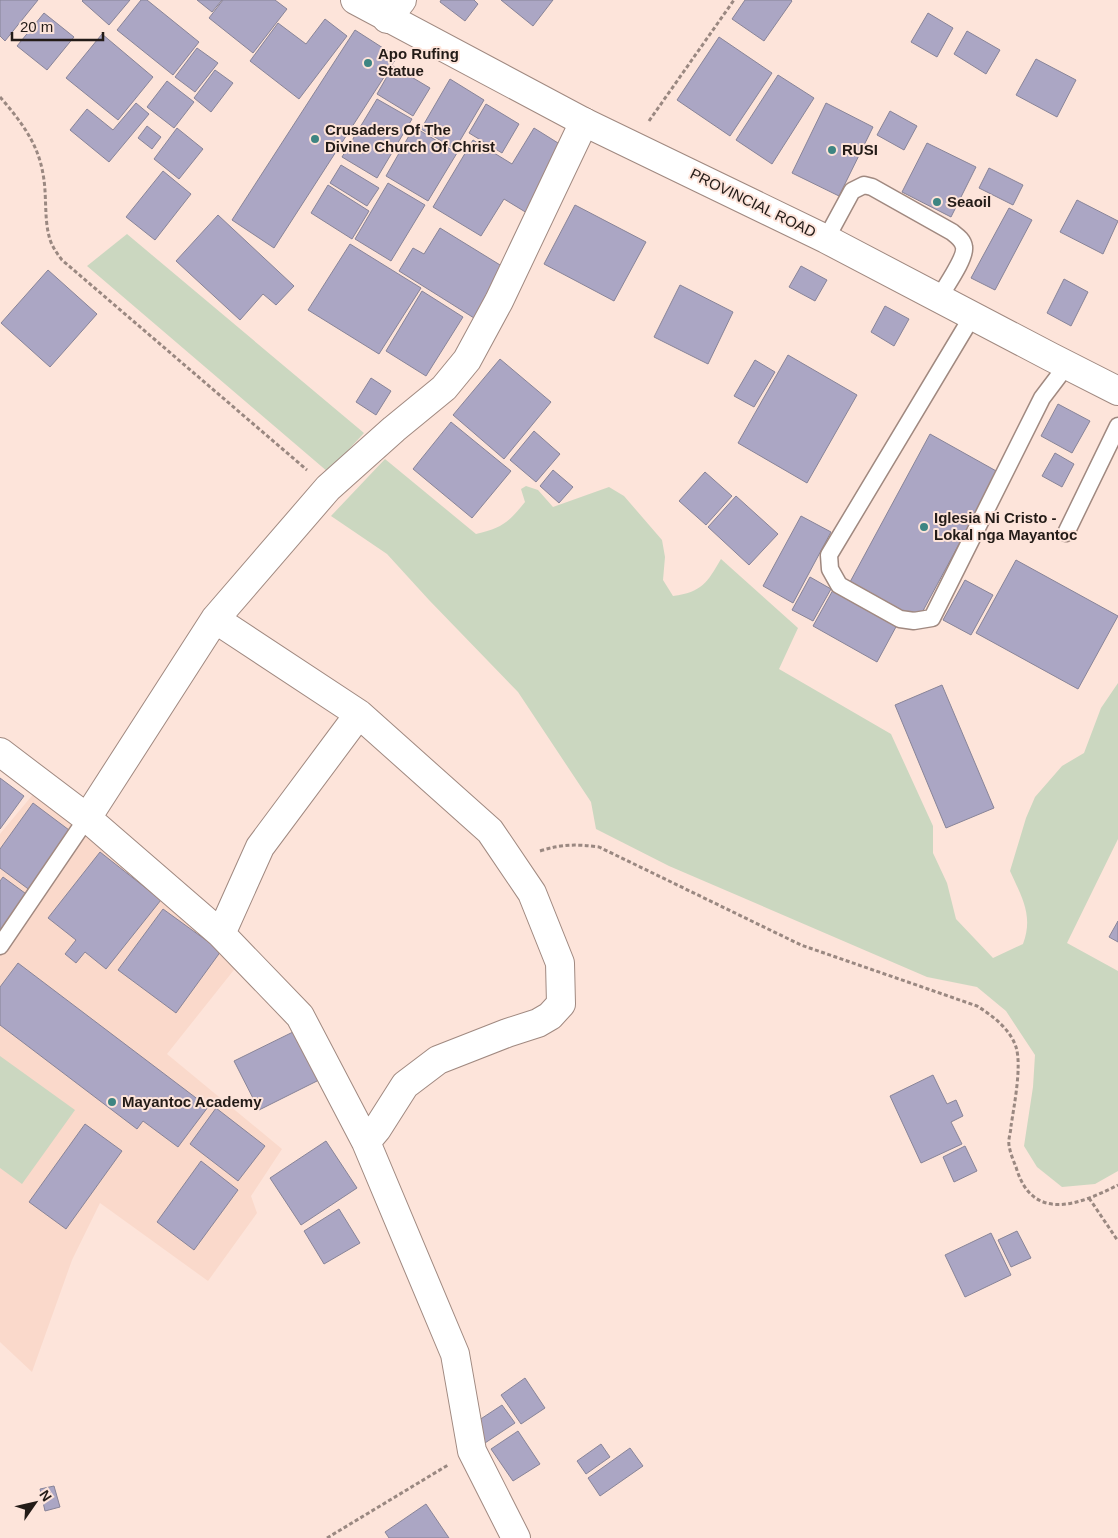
<svg xmlns="http://www.w3.org/2000/svg" width="1118" height="1538" viewBox="0 0 1118 1538" font-family="Helvetica,sans-serif">
<style>
.built{fill:#fad9cb}
.green{fill:#cbd7c0}
.building{fill:#aba6c4;stroke:#888498}
.lines{fill:none;stroke-linecap:round;stroke-linejoin:round}
.lane-casing{stroke:#a08980;stroke-width:19}
.street-casing{stroke:#a08980;stroke-width:30}
.secondary-casing{stroke:#a08980;stroke-width:30}
.path{stroke:#9a8881;stroke-width:3;stroke-dasharray:4 2.5;stroke-linecap:butt}
.lane{stroke:#fff;stroke-width:16}
.street{stroke:#fff;stroke-width:28}
.secondary{stroke:#fff;stroke-width:28}
.poi-dot{fill:#3e8582;stroke:#fde4da;stroke-width:2}
.labels{text-anchor:middle;stroke-width:4;stroke-linejoin:round;paint-order:stroke}
.poi-label{font-size:15px;font-weight:bold;fill:#231b17;stroke:#fde4da;text-anchor:start}
.street-label{font-size:15px;fill:#231b17;stroke:#fde4da}
</style>
<rect width="100%" height="100%" fill="#fde4da"/>
<path class="built" d="M35,792L241,961L167,1054L282,1149L251,1196L257,1213L208,1281L100,1203L72,1260L32,1372L0,1342V834Z"/>
<path class="green" d="M127,234L364,433L328,472L87,266Z
M385,459L476,534C502,528 508,523 525,502L521,489L526,486L538,490L553,507L609,487L624,496L662,540L665,557L663,580L673,596C702,592 707,583 721,559L798,628L779,669L891,734L933,826V853L947,883L956,919L993,958L1023,944C1034,915 1021,896 1010,871L1026,818L1035,797L1062,766L1084,753L1101,708L1118,683V839L1067,943L1118,971V1171L1095,1184L1062,1187L1037,1167L1024,1146L1033,1087L1035,1055L1006,1011L977,987L927,977L669,866L596,829L591,802L518,692L429,600L387,554L331,516Z
M0,1056L75,1110L22,1184L0,1168Z"/>
<path class="building" d="M0,0H38L5,41L0,36Z
M83,0H130L109,25L82,1Z
M141,0H147L199,42L173,75L117,30Z
M197,0H222L212,12Z
M223,0H275L287,9L253,53L209,18Z
M441,0H474L478,4L465,21L440,2Z
M501,0H553L533,26Z
M745,0H791L792,1L764,41L732,19Z
M44,13L74,37L47,70L17,46Z
M928,13L953,28L937,57L911,42Z
M325,19L347,36L299,99L250,61L278,23L306,44Z
M355,30L397,57L274,248L232,220Z
M967,31L1000,50L986,74L954,54Z
M102,34L153,77L118,120L66,78Z
M719,37L772,73L730,136L677,100Z
M197,48L218,63L195,92L175,77Z
M1036,59L1076,80L1057,117L1016,95Z
M393,66L430,88L413,116L377,94Z
M215,70L233,83L211,112L194,98Z
M778,75L814,98L772,164L736,140Z
M450,79L484,100L455,149L421,129Z
M167,81L194,102L174,128L147,107Z
M377,99L412,119L377,178L342,157Z
M136,103L149,114L109,162L70,130L87,109L113,130Z
M826,103L873,127L839,196L792,173Z
M486,104L519,124L502,153L469,133Z
M890,111L917,126L904,150L877,135Z
M147,126L161,137L152,149L138,138Z
M414,127L457,153L428,201L386,176Z
M177,128L203,149L179,179L154,159Z
M534,128L566,148L527,213L504,199L481,236L433,207L473,140L512,164Z
M927,143L976,167L951,217L902,192Z
M341,165L379,188L367,206L330,183Z
M989,168L1023,185L1013,205L979,188Z
M163,171L191,194L155,240L126,217Z
M388,183L425,205L391,261L355,239Z
M328,185L369,211L352,239L311,213Z
M1077,200L1118,221L1103,254L1060,232Z
M575,205L646,242L614,301L544,264Z
M1009,208L1032,220L995,290L971,278Z
M218,215L294,286L276,305L263,294L240,320L176,261Z
M440,228L505,268L474,318L399,271L413,248L424,254Z
M350,244L421,288L379,354L308,310Z
M801,266L827,280L815,301L789,287Z
M48,270L97,314L50,367L1,323Z
M1064,279L1088,292L1071,326L1047,313Z
M680,285L733,312L708,364L654,337Z
M422,291L463,317L426,376L386,351Z
M885,306L909,319L894,346L871,332Z
M788,355L857,395L807,483L738,443Z
M500,359L551,402L504,459L453,415Z
M755,360L775,372L754,407L734,396Z
M371,378L391,391L376,415L356,402Z
M1058,404L1090,421L1072,453L1041,436Z
M451,422L511,471L472,518L413,469Z
M534,431L560,454L536,482L510,460Z
M930,434L998,472L918,620L850,582Z
M1055,453L1074,464L1062,487L1042,476Z
M553,470L573,487L559,503L540,486Z
M705,472L732,496L706,525L679,501Z
M736,496L778,534L749,565L708,527Z
M801,516L831,532L793,603L763,586Z
M1016,560L1118,616L1078,689L976,633Z
M810,577L831,589L813,621L792,610Z
M965,580L993,595L971,635L943,620Z
M833,590L897,625L877,662L813,626Z
M942,685L994,808L946,828L895,705Z
M0,778L24,796L0,829Z
M33,803L73,833L31,891L0,868V849Z
M100,852L161,900L106,969L85,952L76,963L65,954L76,940L48,918Z
M3,877L29,896L0,934V881Z
M163,909L221,951L176,1013L118,970Z
M1118,921V942L1109,937Z
M18,963L208,1107L178,1147L143,1121L137,1129L0,1025V987Z
M295,1031L319,1080L259,1110L234,1061Z
M933,1075L947,1104L956,1100L963,1116L951,1122L962,1144L921,1163L890,1096Z
M216,1108L265,1146L238,1181L190,1144Z
M85,1124L122,1151L66,1229L29,1202Z
M326,1141L357,1188L301,1225L270,1178Z
M965,1146L977,1171L954,1182L943,1157Z
M201,1161L238,1190L194,1250L157,1222Z
M339,1209L360,1243L324,1264L304,1231Z
M1017,1231L1031,1258L1011,1267L998,1240Z
M991,1233L1011,1275L965,1297L945,1255Z
M525,1378L545,1408L521,1424L501,1395Z
M502,1405L515,1423L485,1443L473,1424Z
M518,1431L540,1464L513,1481L491,1449Z
M601,1444L610,1457L586,1474L577,1461Z
M630,1448L643,1466L600,1496L588,1478Z
M54,1486L60,1507L45,1511L40,1489Z
M426,1504L449,1538H389L385,1532Z"/>
<g class="lines">
<g class="lane-casing">
<path id="lane" d="M826,239L852,191L864,185L872,187L952,232C957,236 963,240 964,247C966,258 945,287 939,298
M973,315L829,555L830,569L839,585L900,619L914,621L932,618L1042,398L1067,365
M1066,533L1118,426
M0,946L87,818"/>
</g>
<g class="street-casing">
<path id="street" d="M387,19L402,0
M215,619L359,714L490,831L532,893L560,963L561,1004L550,1016L538,1023L507,1033L438,1060L405,1085L377,1129L366,1142
M0,752L87,818L215,619L328,488L394,429L444,388L467,360L499,301L584,122
M87,818L221,934L300,1016L366,1142L455,1354L472,1451L516,1538
M221,934L260,847L359,714"/>
</g>
<g class="secondary-casing">
<path id="secondary" d="M355,0L584,122L826,239L1051,357L1118,391"/>
</g>
<path class="path" d="M0,97C20,120 38,143 43,174C47,194 44,217 49,236C51,245 56,252 62,260L307,470
M649,121L734,0
M540,851C562,844 576,844 599,847L801,945L977,1006C993,1016 1010,1029 1016,1047C1022,1066 1014,1106 1011,1126C1011,1132 1008,1139 1009,1145C1010,1152 1013,1160 1016,1167C1032,1223 1079,1205 1118,1185
M1089,1198L1118,1241
M327,1538L448,1465"/>
<use href="#lane" class="lane"/>
<use href="#street" class="street"/>
<use href="#secondary" class="secondary"/>
</g>
<g class="poi-dot">
<circle cx="368" cy="63" r="5"/>
<circle cx="315" cy="139" r="5"/>
<circle cx="832" cy="150" r="5"/>
<circle cx="937" cy="202" r="5"/>
<circle cx="924" cy="527" r="5"/>
<circle cx="112" cy="1102" r="5"/>
</g>
<g class="labels">
<g class="poi-label">
<text x="378" y="59">Apo Rufing<tspan x="378" dy="17">Statue</tspan></text>
<text x="325" y="135">Crusaders Of The<tspan x="325" dy="17">Divine Church Of Christ</tspan></text>
<text x="842" y="155">RUSI</text>
<text x="947" y="207">Seaoil</text>
<text x="934" y="523">Iglesia Ni Cristo -<tspan x="934" dy="17">Lokal nga Mayantoc</tspan></text>
<text x="122" y="1107">Mayantoc Academy</text>
</g>
<g class="street-label">
<text transform="translate(753 203) rotate(26)" y="5">PROVINCIAL ROAD</text>
</g>
</g>
<g transform="translate(35 1503) rotate(56)" stroke="#fde4da" stroke-width="4" paint-order="stroke">
<path d="M0-4L9 19L0 12L-9 19Z" fill="#231b17"/>
<text y="-8" font-size="14" font-weight="bold" text-anchor="middle" fill="#231b17">N</text>
</g>
<path d="M12 32v8h91v-8" fill="none" stroke="#231b17" stroke-width="2.5"/>
<text x="20" y="32" font-size="15" fill="#231b17" stroke="#fde4da" stroke-width="4" paint-order="stroke">20 m</text>
</svg>
